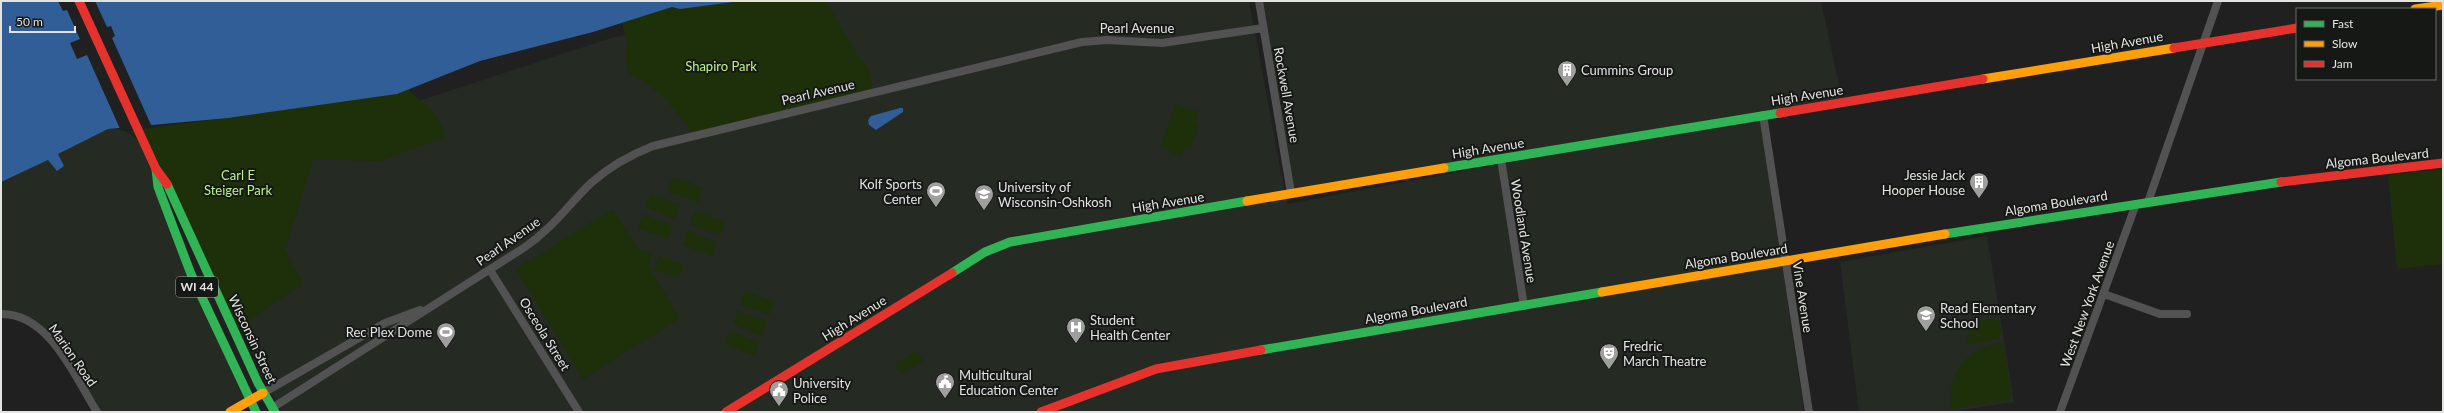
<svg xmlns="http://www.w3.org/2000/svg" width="2444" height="413" viewBox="0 0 2444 413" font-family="Lato,sans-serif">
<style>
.built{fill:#252a23}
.green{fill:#1d300a}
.water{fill:#315e96}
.pier{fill:#202020}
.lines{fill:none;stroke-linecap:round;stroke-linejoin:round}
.street{stroke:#525252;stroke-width:8}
.fast{stroke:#30b455;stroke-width:9}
.slow{stroke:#ff9f0a;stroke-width:9}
.jam{stroke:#e5322d;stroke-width:9}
.labels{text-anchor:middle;stroke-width:4;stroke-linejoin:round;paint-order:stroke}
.shield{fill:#161815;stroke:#a6a7a4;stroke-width:1}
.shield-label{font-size:12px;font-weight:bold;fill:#e3e4e2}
.street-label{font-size:13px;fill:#e3e4e2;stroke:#161815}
.park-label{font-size:13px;fill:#bbf38d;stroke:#161815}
.poi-label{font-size:13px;fill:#e3e4e2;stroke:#161815;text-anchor:start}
</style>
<rect width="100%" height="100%" fill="#202020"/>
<path class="built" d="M789,1H1249L1287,204L1727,122L1291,193L1259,1H1821L1843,103L1763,115L1770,185L1804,412H282L261,375L168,147L425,99L611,38Z
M108,129H121L142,141L158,187L249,400L230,412H97L45,331L1,314V182Z
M1987,236L2014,402L1949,412H1859L1840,262Z"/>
<path class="green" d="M741,1H826L857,55L867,65L872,81V93L720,129L691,131C675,109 656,84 629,74L625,59L627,43L622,22L672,7L680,9Z
M407,89C422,103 443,115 445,137L379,161L313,159L285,250L303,284L234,331L142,141L129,131L397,94Z
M1176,104L1199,113L1195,123L1199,125L1190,148L1185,146L1181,156L1160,147Z
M2443,169V264L2397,269L2388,175Z
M673,177L703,188L698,202L668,191Z
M651,194L680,205L675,219L646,207Z
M613,209L638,249L652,254L648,266L680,318L583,379L516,269Z
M695,211L725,222L720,236L690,224Z
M643,214L672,226L667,239L638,228Z
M688,231L717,243L712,256L683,245Z
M659,256L683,265L678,278L654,270Z
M745,291L775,302L769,315L740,304Z
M738,311L767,322L761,336L733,324Z
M1992,319L1999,320L2001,333L1998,339L1967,344L1966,339L1969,338L1967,324Z
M730,331L759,343L754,356L725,344Z
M2003,342L2011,395L2008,400L1951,409C1948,371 1965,349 2003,342Z
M917,351L923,362L902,374L895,364Z"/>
<path class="water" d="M1,1H741L680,9L672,7L593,32L480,61L397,94L228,118L108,129L58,154L64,166L57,171L48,160L1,182Z
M900,108H903V112L876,130L869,125L868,120L871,116Z"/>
<path class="pier" d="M58,1H95L107,27L111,26L115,36L112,38L152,127L121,131L87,55L77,59L70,43L80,39L67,10L63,11Z"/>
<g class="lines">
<path class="street" d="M1259,1L1291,193
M1763,115L1809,412
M1501,159L1524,306
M2148,202L2218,1
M490,270L579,412
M2104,294L2160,314H2187
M1,314C49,313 75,377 97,412
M263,393L385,323L420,310
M272,408L525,247C554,227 567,206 591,183C609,167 630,155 653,146L1082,42L1107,40L1162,43L1263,28
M2060,412L2136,204"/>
<path class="fast" d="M1444,168L1780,113
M156,169L158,187L191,274L256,412
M167,184L258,383L275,412
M1945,234L2281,182
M952,273L985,252L1010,242L1247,201
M1261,350L1602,292"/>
<path class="slow" d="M2415,9L2443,5
M1983,79L2174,48
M1247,201L1444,168
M1602,292L1945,234
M230,412L263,393"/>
<path class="jam" d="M79,1L156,169L167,184
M2174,48L2297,28
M1780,113L1983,79
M2281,182L2443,163
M726,412L952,273
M1041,412L1156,369L1261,350"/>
</g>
<defs>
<g id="building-pin" transform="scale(1)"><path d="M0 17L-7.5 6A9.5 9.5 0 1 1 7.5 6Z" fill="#9f9f9e" stroke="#161815"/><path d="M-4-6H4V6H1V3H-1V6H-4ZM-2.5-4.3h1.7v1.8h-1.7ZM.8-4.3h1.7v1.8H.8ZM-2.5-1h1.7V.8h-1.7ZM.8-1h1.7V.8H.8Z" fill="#fff"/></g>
<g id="stadium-pin" transform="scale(1)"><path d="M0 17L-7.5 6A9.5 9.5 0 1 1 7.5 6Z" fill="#9f9f9e" stroke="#161815"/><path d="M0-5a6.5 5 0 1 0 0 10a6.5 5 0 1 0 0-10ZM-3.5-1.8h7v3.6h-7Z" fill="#fff"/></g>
<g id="university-pin" transform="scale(1)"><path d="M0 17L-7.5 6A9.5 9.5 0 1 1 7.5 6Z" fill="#9f9f9e" stroke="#161815"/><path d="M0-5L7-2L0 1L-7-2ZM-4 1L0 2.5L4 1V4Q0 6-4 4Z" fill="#fff"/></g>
<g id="school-pin" transform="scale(1)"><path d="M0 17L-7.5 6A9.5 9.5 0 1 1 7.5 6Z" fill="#9f9f9e" stroke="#161815"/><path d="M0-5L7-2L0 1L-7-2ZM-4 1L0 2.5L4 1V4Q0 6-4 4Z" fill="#fff"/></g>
<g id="hospital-pin" transform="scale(1)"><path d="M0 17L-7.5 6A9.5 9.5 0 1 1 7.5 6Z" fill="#9f9f9e" stroke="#161815"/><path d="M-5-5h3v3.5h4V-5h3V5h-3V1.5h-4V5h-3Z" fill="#fff"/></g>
<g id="theatre-pin" transform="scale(1)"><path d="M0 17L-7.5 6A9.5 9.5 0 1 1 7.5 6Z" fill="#9f9f9e" stroke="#161815"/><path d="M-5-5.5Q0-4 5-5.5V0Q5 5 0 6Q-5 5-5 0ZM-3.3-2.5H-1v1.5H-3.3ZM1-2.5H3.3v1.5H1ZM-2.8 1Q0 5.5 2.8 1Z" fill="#fff"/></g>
<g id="civic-pin" transform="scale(1)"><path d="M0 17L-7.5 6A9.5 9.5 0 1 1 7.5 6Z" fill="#9f9f9e" stroke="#161815"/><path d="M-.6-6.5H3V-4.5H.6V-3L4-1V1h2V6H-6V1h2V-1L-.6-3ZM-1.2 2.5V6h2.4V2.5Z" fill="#fff"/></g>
</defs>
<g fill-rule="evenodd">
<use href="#building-pin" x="1567" y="70"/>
<use href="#building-pin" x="1979" y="182"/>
<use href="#stadium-pin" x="936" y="191"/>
<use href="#university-pin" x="984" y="194"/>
<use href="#school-pin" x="1926" y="315"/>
<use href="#hospital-pin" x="1076" y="327"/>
<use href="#stadium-pin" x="446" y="332"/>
<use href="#theatre-pin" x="1609" y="353"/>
<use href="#civic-pin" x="945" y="382"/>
<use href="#civic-pin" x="779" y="390"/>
</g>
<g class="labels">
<rect class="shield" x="176" y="277" width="42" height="20" rx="3"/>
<g class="shield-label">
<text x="197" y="291">WI 44</text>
</g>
<g class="street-label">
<text x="1137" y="33">Pearl Avenue</text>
<text transform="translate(2127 42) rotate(-10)" y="5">High Avenue</text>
<text transform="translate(818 92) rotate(-13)" y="5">Pearl Avenue</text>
<text transform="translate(1287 95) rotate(80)" y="5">Rockwell Avenue</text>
<text transform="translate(1807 95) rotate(-9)" y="5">High Avenue</text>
<text transform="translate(1488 148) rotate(-9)" y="5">High Avenue</text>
<text transform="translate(2377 158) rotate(-6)" y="5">Algoma Boulevard</text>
<text transform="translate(1168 202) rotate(-9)" y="5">High Avenue</text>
<text transform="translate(2056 203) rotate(-9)" y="5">Algoma Boulevard</text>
<text transform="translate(1524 231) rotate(81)" y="5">Woodland Avenue</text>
<text transform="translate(508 241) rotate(-35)" y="5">Pearl Avenue</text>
<text transform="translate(1736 256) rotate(-9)" y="5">Algoma Boulevard</text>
<text transform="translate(1803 297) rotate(81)" y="5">Vine Avenue</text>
<text transform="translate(2087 304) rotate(-70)" y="5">West New York Avenue</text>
<text transform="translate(1416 310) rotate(-10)" y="5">Algoma Boulevard</text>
<text transform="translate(854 318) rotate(-32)" y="5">High Avenue</text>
<text transform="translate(545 334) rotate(58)" y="5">Osceola Street</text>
<text transform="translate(253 339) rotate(65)" y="5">Wisconsin Street</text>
<text transform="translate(73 355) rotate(55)" y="5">Marion Road</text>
</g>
<g class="park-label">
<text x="721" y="71">Shapiro Park</text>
<text x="238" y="180">Carl E<tspan x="238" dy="15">Steiger Park</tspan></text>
</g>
<g class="poi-label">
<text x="1581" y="75">Cummins Group</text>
<text x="1965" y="180" text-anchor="end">Jessie Jack<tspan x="1965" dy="15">Hooper House</tspan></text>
<text x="922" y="189" text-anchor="end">Kolf Sports<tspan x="922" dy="15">Center</tspan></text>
<text x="998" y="192">University of<tspan x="998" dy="15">Wisconsin-Oshkosh</tspan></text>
<text x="1940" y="313">Read Elementary<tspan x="1940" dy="15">School</tspan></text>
<text x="1090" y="325">Student<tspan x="1090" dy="15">Health Center</tspan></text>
<text x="432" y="337" text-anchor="end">Rec Plex Dome</text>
<text x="1623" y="351">Fredric<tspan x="1623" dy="15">March Theatre</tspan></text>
<text x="959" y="380">Multicultural<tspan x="959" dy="15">Education Center</tspan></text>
<text x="793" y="388">University<tspan x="793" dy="15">Police</tspan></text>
</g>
</g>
<rect width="2444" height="413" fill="none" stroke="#e3e4e2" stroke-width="4"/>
<rect x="2296" y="8" width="140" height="72" fill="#161815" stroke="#686a67"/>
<rect x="2304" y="21" width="20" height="6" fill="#30b455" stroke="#686a67"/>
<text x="2332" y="28" font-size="12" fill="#e3e4e2">Fast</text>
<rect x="2304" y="41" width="20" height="6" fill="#ff9f0a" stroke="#686a67"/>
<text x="2332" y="48" font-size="12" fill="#e3e4e2">Slow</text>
<rect x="2304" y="61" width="20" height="6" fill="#e5322d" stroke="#686a67"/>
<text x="2332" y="68" font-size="12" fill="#e3e4e2">Jam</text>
<path d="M10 26v6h65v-6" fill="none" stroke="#e3e4e2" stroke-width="2"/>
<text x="16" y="26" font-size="12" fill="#e3e4e2" stroke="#161815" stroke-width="3" paint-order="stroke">50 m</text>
</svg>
